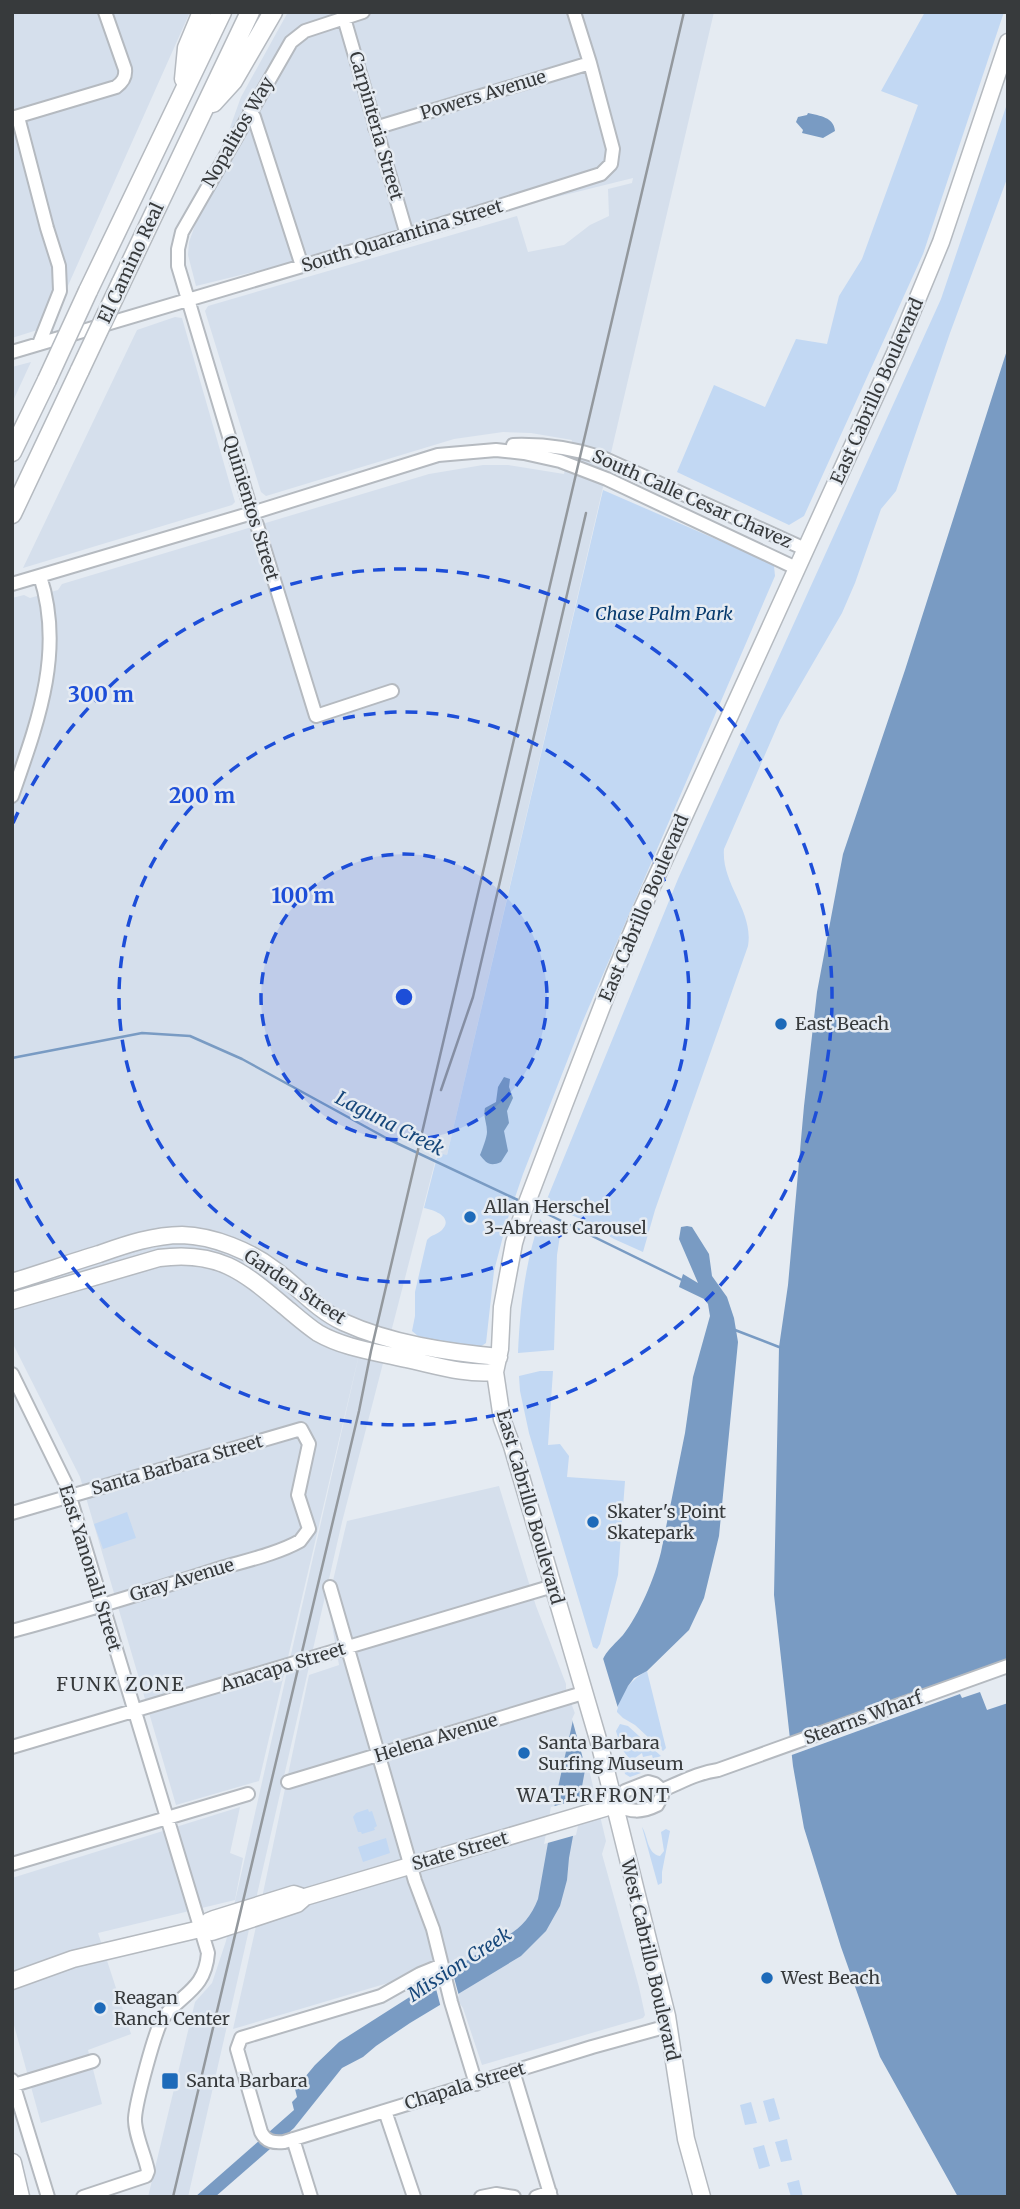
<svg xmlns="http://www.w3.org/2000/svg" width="1020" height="2209" viewBox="0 0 1020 2209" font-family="Merriweather,serif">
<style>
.built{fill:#d5dfec}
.green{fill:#c2d8f3}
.water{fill:#799bc3}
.pier{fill:#e5ebf2}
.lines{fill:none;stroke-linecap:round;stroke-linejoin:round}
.stream{stroke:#799bc3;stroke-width:2.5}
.minor-casing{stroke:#b5bac0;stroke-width:16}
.major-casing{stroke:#b5bac0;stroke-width:19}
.highway-casing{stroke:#b5bac0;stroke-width:21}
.minor{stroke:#fff;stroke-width:12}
.major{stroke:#fff;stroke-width:16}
.highway{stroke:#fff;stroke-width:18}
.rail{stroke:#93989d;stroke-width:2.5}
.highway-bridge-casing{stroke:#b5bac0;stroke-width:21;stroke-linecap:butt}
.highway-bridge{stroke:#fff;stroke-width:18}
.ring{fill:none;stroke:#1d4ed8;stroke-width:3.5;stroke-dasharray:12 9}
.poi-dot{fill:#1d6ab9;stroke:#e5ebf2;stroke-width:2.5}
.labels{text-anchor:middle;stroke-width:5;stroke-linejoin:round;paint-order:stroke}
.street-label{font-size:18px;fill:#373a3c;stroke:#e5ebf2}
.park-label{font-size:18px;font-style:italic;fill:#083b6e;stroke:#e5ebf2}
.poi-label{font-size:18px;fill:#373a3c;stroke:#e5ebf2;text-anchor:start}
.water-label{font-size:19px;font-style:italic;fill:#17477a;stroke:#e5ebf2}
.neighbourhood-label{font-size:19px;letter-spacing:2px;fill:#373a3c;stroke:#e5ebf2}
.centre{fill:#1d4ed8;stroke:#e5ebf2;stroke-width:3.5}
.ring-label{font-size:21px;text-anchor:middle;font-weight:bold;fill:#1d4ed8;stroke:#e5ebf2;stroke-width:5;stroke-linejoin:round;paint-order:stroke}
</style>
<rect width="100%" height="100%" fill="#e5ebf2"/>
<path class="built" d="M12,12H190L50,326L12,338Z
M288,12H714L447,1155L437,1154L342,1522L188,2197H148L195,2002L212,1983L226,1941L361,1346L259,1781L176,1805L80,1477L12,1342V598L24,595L30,598L58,590L62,584L429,474L483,465H508L564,474L572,440L531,433L503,432L454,439L266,496L261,492L205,311L208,306L517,216L528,252L564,245L590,225L609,216L608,189L632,183L633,178L196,286L188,255L189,242L241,97Z
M175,317L182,318L235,502L232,505L23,568L137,330Z
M31,362L12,403V367Z
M499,1486L536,1606L566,1684V1689L577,1719L606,1841L602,1854L639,1987L645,2015L643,2018L482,2065L463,2008L458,2001L445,1957L425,1963L388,1983L233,2029L255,1931L309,1675L339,1665L328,1602L347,1521Z
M240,1807L230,1853L243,1858L235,1900L98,1933L131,2034L88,2050L102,2104L41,2123L12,2018V1878Z"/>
<path class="green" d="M925,12H1004L923,254L804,516L789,525L677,472L714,385L765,407L796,339L827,344L839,296L862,259L918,105L881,91Z
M1008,101V176L950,333L896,491L881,509L855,583L842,613L780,720L724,849C721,884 754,911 748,946L655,1210L643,1252L614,1239L583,1220L545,1204L678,879L941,299Z
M603,490L771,563L774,566L775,576L582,1023L523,1174L507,1221L494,1271L486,1343L477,1349H473L418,1336L412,1331L415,1316V1292L427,1240C432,1234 437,1235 442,1230C454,1217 434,1210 424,1208L438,1153L447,1155Z
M540,1219L542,1222L550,1223L561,1229L557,1255L554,1350L518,1353C520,1307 525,1263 540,1219Z
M540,1371H553L548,1445L560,1444L569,1456L567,1477L625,1481L618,1575L600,1644L597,1649L593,1647L529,1433L520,1391L519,1376Z
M127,1512L136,1538L103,1549L94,1524Z
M647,1671L666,1748L663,1751L635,1725L623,1718L617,1712C618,1694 632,1679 647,1671Z
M620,1724L628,1726L661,1756L653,1759L652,1755L643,1757L642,1753L632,1760C622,1753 620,1744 616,1731Z
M627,1760L641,1773L630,1777L625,1774L622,1762Z
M368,1809L369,1812L372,1811L377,1826L374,1828L375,1830L362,1834L361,1832H358L353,1817L356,1813Z
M642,1827C648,1836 647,1854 660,1856L664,1851L661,1832L666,1829L670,1831L662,1872V1883L658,1885Z
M386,1838L390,1853L363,1862L358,1847Z
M774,2098L780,2119L769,2122L763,2101Z
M751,2102L757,2123L745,2125L740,2105Z
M787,2139L792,2160L781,2162L775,2142Z
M764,2145L770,2166L759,2169L753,2148Z
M799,2180L803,2197H791L787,2183Z"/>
<path class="water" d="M808,113C820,116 834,117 835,131L823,138L802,133L803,130L796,122L798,117L807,115Z
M1008,347V2197H958L880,2057L841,1947L804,1828L793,1766L774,1595L779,1347L788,1285L804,1106L817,992L843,854L905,670Z
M504,1077L510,1079L509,1087L513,1098L507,1111L509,1123L504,1131L508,1151L501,1162C490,1167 486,1163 480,1155C482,1150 487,1137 487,1132C487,1123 483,1117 485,1108L496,1102L498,1087Z
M687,1226L692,1227L709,1254L712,1276L727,1297L734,1318L738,1342L719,1536L704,1598L689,1630L647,1671L634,1678L628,1686L585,1770L569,1858L567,1880L560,1906L546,1931L521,1956L410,2023L376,2046L363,2057L342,2068L294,2128L215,2197H195L294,2110L292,2102L297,2097L295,2089L315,2065L339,2042L496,1942C517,1932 530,1920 538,1899L557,1792L573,1720L604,1657C609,1648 616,1643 623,1635C639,1615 655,1577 661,1552L685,1433L693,1377L710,1316L708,1304L704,1299L679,1287L683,1274L698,1283L679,1239L681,1227Z"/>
<path class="pier" d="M602,1655L618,1708L587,1773L572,1719Z
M1008,1660V1703L987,1710L980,1692L962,1698L960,1694L789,1756L787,1739Z
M584,1798L576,1835L544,1844L551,1807Z
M452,1970L459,1996L441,2008L434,1981Z"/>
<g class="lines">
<path class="stream" d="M12,1058L142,1033L190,1036L242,1059L388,1139L520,1201
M533,1207L684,1281
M735,1330L779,1347"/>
<g class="minor-casing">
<path id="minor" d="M363,12L305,31L291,42L182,232L178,249V266L252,513L257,525L316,716L392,691
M344,18L407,235
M250,111L254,117L302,266
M18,117L47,228L59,266L60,291L39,344
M12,118L116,87C123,82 126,77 125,69L105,12
M375,128L590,63
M12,352L407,235L601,174L611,164L613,149L590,63L574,12
M513,445C545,444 573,448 603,458L805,549
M12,584L252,513L438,455L496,450L524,453L560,461L607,479L796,568
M12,796C37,724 65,652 40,576
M12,1374L66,1484L208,1953C205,1990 182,1993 163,2018C155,2030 136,2102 135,2118C134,2133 145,2155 148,2171L146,2176L83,2197
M12,1513L301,1429L309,1444L298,1495L309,1529L300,1541C277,1554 244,1561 218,1569C150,1591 82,1612 12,1631
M330,1587L415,1881L433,1929L451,2002L476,2084
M12,1747L553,1586
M288,1782L583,1693
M648,1782L655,1784L662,1790V1796L657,1805C641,1813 631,1812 615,1805L625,1791Z
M662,1790C682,1782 697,1773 718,1770L1008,1666
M12,1864L248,1794
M442,1965L420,1974L381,1996L241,2038L237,2049L261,2132C266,2142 274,2143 284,2142L592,2047L668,2026
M513,2071L551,2197
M12,2080L48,2197
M14,2085L93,2061
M385,2111L414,2197
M293,2139L311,2197
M481,2197L496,2194L514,2197
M536,2197L550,2192"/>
</g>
<g class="major-casing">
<path id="major" d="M12,1282C41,1273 70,1263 99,1254C125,1245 153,1235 182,1235C214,1236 250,1251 275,1270C298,1287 317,1310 343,1322C391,1344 447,1352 499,1357
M12,1301L159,1258C217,1250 243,1271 284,1306C295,1315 306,1325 318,1333C344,1348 376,1352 406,1359C435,1365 465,1375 495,1372
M200,1929L209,1921L214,1919L294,1894L300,1896
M12,1981L73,1959L200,1929L212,1932L297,1904L305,1897L615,1805
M702,2197L686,2139L667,2016L600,1746L512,1446L502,1419L495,1372L500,1349L502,1307L514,1243L523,1213L564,1105L614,975L640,913L895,353L941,242L1008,42"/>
</g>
<g class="highway-casing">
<path id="highway" d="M184,79L187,48L202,12
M213,103L233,81L273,12
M121,283L250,12
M88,291L222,12
M12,452L47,380
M12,514L80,370
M12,2163L20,2197"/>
</g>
<use href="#minor" class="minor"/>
<use href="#major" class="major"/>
<use href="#highway" class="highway"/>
<path class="rail" d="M441,1090L473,997L586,513
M173,2197L359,1411L371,1351L684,12"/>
<g class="highway-bridge-casing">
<path id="highway-bridge" d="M80,370L121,283
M47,380L88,291"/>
</g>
<use href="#highway-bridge" class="highway-bridge"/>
</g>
<circle cx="404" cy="997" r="143" fill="#1d4ed8" fill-opacity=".12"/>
<g class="ring">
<circle cx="404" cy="997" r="143"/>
<circle cx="404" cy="997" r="285"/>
<path d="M13 823A428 428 0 1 1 13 1171"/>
</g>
<g class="poi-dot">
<circle cx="781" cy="1024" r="7"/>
<circle cx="470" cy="1217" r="7"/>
<circle cx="593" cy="1522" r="7"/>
<circle cx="524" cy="1753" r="7"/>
<circle cx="767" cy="1978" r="7"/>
<circle cx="100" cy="2008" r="7"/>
<rect x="161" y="2072" width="18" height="18" rx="3.5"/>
</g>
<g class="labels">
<g class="street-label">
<text transform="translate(483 95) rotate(-17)" y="6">Powers Avenue</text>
<text transform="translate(376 126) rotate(74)" y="6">Carpinteria Street</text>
<text transform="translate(238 132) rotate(-60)" y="6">Nopalitos Way</text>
<text transform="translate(402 236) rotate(-17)" y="6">South Quarantina Street</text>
<text transform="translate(131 263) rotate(-65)" y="6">El Camino Real</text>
<text transform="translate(877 391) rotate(-66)" y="6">East Cabrillo Boulevard</text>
<text transform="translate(692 499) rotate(24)" y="6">South Calle Cesar Chavez</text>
<text transform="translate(251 508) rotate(73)" y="6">Quinientos Street</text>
<text transform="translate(644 908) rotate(-67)" y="6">East Cabrillo Boulevard</text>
<text transform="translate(295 1287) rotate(34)" y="6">Garden Street</text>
<text transform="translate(177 1465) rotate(-16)" y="6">Santa Barbara Street</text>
<text transform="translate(530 1507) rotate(74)" y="6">East Cabrillo Boulevard</text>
<text transform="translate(90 1568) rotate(73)" y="6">East Yanonali Street</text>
<text transform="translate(182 1580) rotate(-17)" y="6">Gray Avenue</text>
<text transform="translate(283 1667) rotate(-17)" y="6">Anacapa Street</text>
<text transform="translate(863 1718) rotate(-20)" y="6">Stearns Wharf</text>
<text transform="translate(436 1738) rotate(-17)" y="6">Helena Avenue</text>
<text transform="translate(460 1851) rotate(-16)" y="6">State Street</text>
<text transform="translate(650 1960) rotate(77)" y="6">West Cabrillo Boulevard</text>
<text transform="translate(465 2086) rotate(-17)" y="6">Chapala Street</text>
</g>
<g class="park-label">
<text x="664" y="620">Chase Palm Park</text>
</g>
<g class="poi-label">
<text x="795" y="1030">East Beach</text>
<text x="484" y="1213">Allan Herschel<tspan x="484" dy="21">3-Abreast Carousel</tspan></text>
<text x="607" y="1518">Skater's Point<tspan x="607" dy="21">Skatepark</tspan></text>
<text x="538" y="1749">Santa Barbara<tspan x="538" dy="21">Surfing Museum</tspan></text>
<text x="781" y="1984">West Beach</text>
<text x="114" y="2004">Reagan<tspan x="114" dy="21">Ranch Center</tspan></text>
<text x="186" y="2087">Santa Barbara</text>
</g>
<g class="water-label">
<text transform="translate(390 1123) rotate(27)" y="7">Laguna Creek</text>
<text transform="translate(459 1964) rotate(-33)" y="7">Mission Creek</text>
</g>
<g class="neighbourhood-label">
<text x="121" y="1691">FUNK ZONE</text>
<text x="594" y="1802">WATERFRONT</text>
</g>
</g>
<circle cx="404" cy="997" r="10" class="centre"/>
<g class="ring-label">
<text x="101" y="702">300 m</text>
<text x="202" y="803">200 m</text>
<text x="303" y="903">100 m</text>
</g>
<rect width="1020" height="2209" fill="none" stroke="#373a3c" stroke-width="28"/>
</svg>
